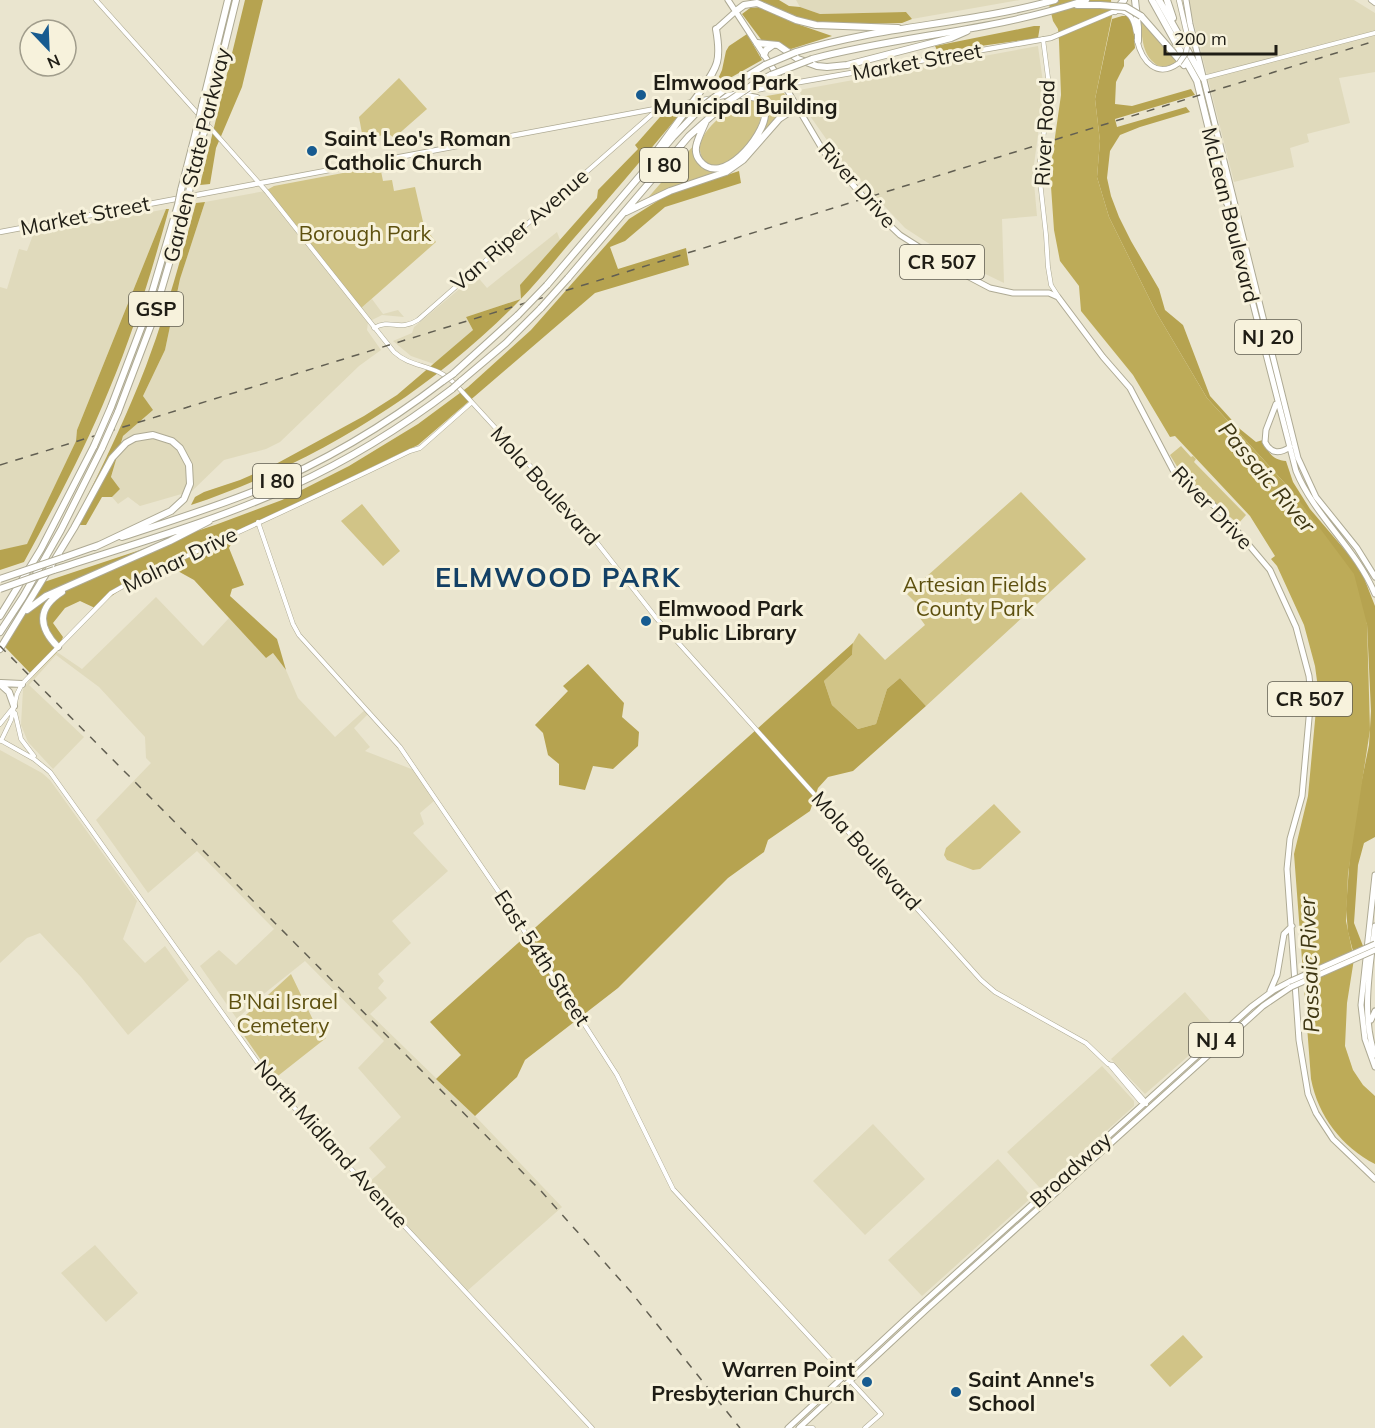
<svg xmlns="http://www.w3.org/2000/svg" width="1375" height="1428" viewBox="0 0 1375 1428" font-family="Mulish,sans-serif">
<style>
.built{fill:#e0dabc}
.green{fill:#d1c487}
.forest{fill:#b6a350}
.water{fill:#bdab58}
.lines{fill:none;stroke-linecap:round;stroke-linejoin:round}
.tertiary-casing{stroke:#aeaa94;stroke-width:5}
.secondary-casing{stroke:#aeaa94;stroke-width:6}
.primary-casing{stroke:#aeaa94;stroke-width:7}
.motorway-casing{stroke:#aeaa94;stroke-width:8}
.tertiary{stroke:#fff;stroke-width:4}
.secondary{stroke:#fff;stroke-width:4.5}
.primary{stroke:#fff;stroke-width:5}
.motorway{stroke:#fff;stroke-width:6}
.rail{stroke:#625f52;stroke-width:1.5;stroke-dasharray:8 8;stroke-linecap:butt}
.secondary-bridge-casing{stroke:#aeaa94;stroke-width:6;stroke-linecap:butt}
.primary-bridge-casing{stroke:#aeaa94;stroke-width:7;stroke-linecap:butt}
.motorway-bridge-casing{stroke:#aeaa94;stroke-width:8;stroke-linecap:butt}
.secondary-bridge{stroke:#fff;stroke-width:4.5}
.primary-bridge{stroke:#fff;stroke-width:5}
.motorway-bridge{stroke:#fff;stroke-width:6}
.poi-dot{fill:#175b90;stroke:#f7f2dc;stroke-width:2}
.labels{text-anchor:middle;stroke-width:6;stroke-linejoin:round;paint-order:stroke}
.shield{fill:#f7f2dc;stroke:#605d51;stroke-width:1.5}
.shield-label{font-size:20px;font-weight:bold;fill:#1f1d15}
.street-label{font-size:21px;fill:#1f1d15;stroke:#f7f2dc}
.poi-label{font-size:21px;font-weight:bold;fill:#1f1d15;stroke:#f7f2dc;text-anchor:start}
.park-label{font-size:21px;fill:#5d500f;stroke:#f7f2dc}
.water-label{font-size:22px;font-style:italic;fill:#3e3612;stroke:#f7f2dc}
.district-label{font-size:27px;font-weight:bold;letter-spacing:1.5px;fill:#134065;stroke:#f7f2dc}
</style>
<rect width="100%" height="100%" fill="#eae5cf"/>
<path class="built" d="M796,0H1020L912,19L906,12L820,14L800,7Z
M1188,0H1354L1375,13V72L1339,78L1350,123L1307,134L1309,142L1290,148L1294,167L1234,182Z
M1038,46L1044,90L1033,172L1037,216L1002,219L1004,283L948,256L905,228L841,160L810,116L799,90Z
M265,191L360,309L372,299L383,314L398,310L404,317L382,315L368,322L367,330L381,350L359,366L280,442L266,449L224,460L192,491L140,506L128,497L118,504L112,497L120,489L111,478L123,436L152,410L143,396L165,350L180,279L205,202Z
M166,209L77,430L76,441L27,545L0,550V287L7,289L19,249L27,251L33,235Z
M557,232L560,240L520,285L521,299L466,317L473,330L434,364L411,356L393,341L412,333L414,327L476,275L487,288Z
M156,597L203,646L229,618L266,658L273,653L286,670L298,698L335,737L366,709L369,713L354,728L370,747L365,751L414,770L434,801L420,813L424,824L413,833L448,871L392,921L411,943L378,974L384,981L378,988L387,998L370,1014L475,1116L562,1207L466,1292L366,1185L386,1167L369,1148L401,1117L358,1068L384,1041L305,961L260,997L237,1019L200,966L219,950L236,965L274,929L197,851L148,893L96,820L151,763L146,758L145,737L99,687L56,655L29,685L84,737L53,769L28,742L21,725L23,689L33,676L57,652L82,669Z
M0,750L42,773L50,780L137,901L123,939L145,963L165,946L189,980L128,1035L81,977L40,933L27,938L0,963Z
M1185,992L1218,1030L1145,1094L1111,1059Z
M1102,1066L1134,1101V1106L1043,1188L1039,1187L1007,1152Z
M873,1124L925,1179L865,1235L813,1181Z
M998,1159L1032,1197L922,1296L888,1260Z
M95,1245L138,1293L106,1322L61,1273Z"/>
<path class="green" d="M1140,19L1179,61L1173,65L1160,67C1141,56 1143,39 1140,19Z
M399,78L427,109L394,138L389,134L363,139L359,117Z
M784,93L791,107L763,133C768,120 772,109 761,97Z
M749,98C779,109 744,155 727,164C709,173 693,155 703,137C712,121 733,106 749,98Z
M694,145C699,165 702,172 723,172L646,200Z
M380,166L383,181L392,180L394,191L415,187L424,226L436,242L359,310L265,191L274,186Z
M1181,446L1191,457L1193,456L1196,459L1194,462L1246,515L1238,524L1181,473L1170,455Z
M1021,492L1086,559L926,706L900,678L887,689L876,724L858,729L832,705L824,681L852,655L853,643L859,633L885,660L925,625L917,614L922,609L907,594Z
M362,504L400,551L383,566L341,521Z
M994,804L1021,832L980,869L973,870L947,860L944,855L946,848Z
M291,974L314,1022L326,1038L274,1079L236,1024Z
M1183,1335L1203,1357L1170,1387L1150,1365Z"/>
<path class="forest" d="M245,0H263L242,87L216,148L210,184L200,185Z
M755,0H779L789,6L800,7L820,14L906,12L912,19L902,23L826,25L811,23L754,1Z
M762,7L800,25L832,36L791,49L780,45L763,42L742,14L750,8Z
M1122,16H1128L1133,25L1135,48L1124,60V66L1116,82L1115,104L1132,106L1191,89L1195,95L1115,119L1117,127L1186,107L1190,112L1140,127L1120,135L1110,151L1107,178L1111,196L1119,217L1131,241L1159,289L1165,310L1183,325L1210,396L1240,429L1256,442L1263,440C1267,452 1273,460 1286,461L1293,482L1310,509L1356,563L1364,578L1375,606V837L1364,843L1358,865L1354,923L1363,946L1353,951L1348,932L1346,909L1350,853L1359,794L1369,745L1371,711L1367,624L1292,491L1207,398L1156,312L1109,217L1097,177L1100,141L1095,99L1112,19Z
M1034,26H1040L1038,38L938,52L935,46Z
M747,34L762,60L730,78L713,90L722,70L726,51L729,46Z
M680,114C643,158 606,202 568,245C551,265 535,285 517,303C426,395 313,464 191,505L195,497L204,492L240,480L274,465L364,416L397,395L473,330L466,317L521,299L520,285L597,198L598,190L638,149L635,145L637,143L660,117Z
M739,171L741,183L665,207L625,241L610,247L618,269L686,248L689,265L595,293L418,445L239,531L229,548L244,585L232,589L230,596L277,639L286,670L273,653L266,658L194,580L167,565L131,582L95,608L80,601L65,608L53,623L63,637L57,652L33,676L5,647L41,583L215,525L282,500L349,466L418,424L468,387L531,330L629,219L667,195Z
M205,202L180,279L165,350L143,396L153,410L123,436L111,477L120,489L112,497H102L86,525H73C99,473 125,421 146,366C166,313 181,258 196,203Z
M166,209H169C152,270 134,331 109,390C85,449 55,505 24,562L0,570V550L27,544L76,441L77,430Z
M853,643L852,655L824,681L832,705L858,729L876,724L887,689L900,678L926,706L853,771L828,777L818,788L810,811L768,840L764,852L728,878L618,988L525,1060L517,1077L475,1116L436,1079L461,1055L430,1022Z
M588,664L624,703L622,717L639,732L638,746L613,769L593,766L585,790L559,785V764L548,755L543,733L535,725L568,691L563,686Z"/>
<path class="water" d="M1048,0H1111L1112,16L1095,99L1100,141L1097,177L1109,217L1156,312L1207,398L1292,491L1354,574L1367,624L1370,730L1348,874L1346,921L1354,959L1347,1003L1345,1046L1353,1070L1363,1085L1375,1096V1164C1342,1147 1318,1116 1311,1079L1294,854L1308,796L1318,688L1315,666L1304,625L1277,566L1271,559L1275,556L1250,516L1175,436L1170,437L1133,375L1081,311L1079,286L1060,261L1054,230L1050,172L1061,95L1059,41L1058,29L1053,21Z"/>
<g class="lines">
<g class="tertiary-casing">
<path id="tertiary" d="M96,0L199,115
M1043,39L1050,93L1040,158V181L1046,235L1048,267L1051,285L1058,296
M1203,78L1375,33
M206,123L267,192L394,352C414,370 435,362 457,386L576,516L657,619L981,980L995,992L1086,1043L1108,1064L1113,1065L1143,1099L1144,1103
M374,328C391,318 399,332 418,320L657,110
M258,522L293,624L299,635L400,747L503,898L617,1075L673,1189L881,1414L865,1428
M15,713L21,739L34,756
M0,724L12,709
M0,740L34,759L50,772L275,1087L592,1428
M1,741L11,720L17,694L22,684L111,593L127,584C222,539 317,497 410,451L420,448L471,403
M1109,1064L1140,1101L1146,1104
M804,1428H813"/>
</g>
<g class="secondary-casing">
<path id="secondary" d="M1179,0L1188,39
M1371,0L1375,3
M1137,40C1142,62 1157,79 1179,63
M0,232L777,86L1051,38L1115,11C1129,9 1134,19 1136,32"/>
</g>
<g class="primary-casing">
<path id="primary" d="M728,0L789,93L824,152L883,219L900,235L952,268L990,288L1013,293H1049L1058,297L1103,357L1130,388L1173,470L1221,512L1270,570L1296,627L1309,676L1311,696L1302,796L1290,839L1287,869L1299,1040L1308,1094L1316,1113L1333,1139L1375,1179
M1186,0L1190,24L1298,458L1316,497L1357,548L1375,577
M716,29L736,11
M1227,203L1296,471C1315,517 1356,548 1375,594
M1276,404L1266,430L1265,442C1271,454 1280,454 1290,447
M1375,875L1361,1005L1365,1039L1375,1067
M1375,926C1370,968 1361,1015 1375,1055
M1270,991L1277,975L1284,934L1292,926
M1371,1020L1375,1011
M788,1428L913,1312L1251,1007L1274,990L1291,981
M799,1428L927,1309L1263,1006L1291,987"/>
</g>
<g class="motorway-casing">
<path id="motorway" d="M1135,0L1138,27V41
M1152,0L1197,81L1227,203
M1159,0L1203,78
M1167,0L1173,18
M1077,5H1100
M736,11L744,5L757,3L796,20L816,25L898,28
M1115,11L1124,0
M1141,16L1184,65
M757,43L778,45L798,59L817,66L827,67L847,65L951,38L967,31
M796,52C880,26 970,24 1055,0
M764,55L766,50L773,45
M812,59C902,35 997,31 1086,0
M754,84L771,75
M724,90L765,65
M698,95C717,67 722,63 716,29
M202,106L228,0
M208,114L236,0
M706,121C703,128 699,136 697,143C695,149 696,156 700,161C722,188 764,136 765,115C765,108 762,103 757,98L736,94
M658,149L686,111
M190,187L204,132
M181,190L198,124
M626,212L670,191L726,172L743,160L779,119L797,107
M568,278L689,136L726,103
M547,285L673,137L702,107
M453,374L518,315
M461,381L506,343L541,308
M111,407L143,323L178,205
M118,412L151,325L187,203
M122,537C167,522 213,508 257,490C324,462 386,425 443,381
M62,558L99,545
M54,570C134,544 216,521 292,486C349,460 402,427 452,389
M27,610L46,596L170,541L209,521
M0,616L41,549L94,446
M0,632L23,597L61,530L102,448
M58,647C38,627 37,608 62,592
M0,649L74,528L112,458L126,443L135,438L153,435L172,441L180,448L189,465L190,484L184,499L171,511L95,547
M1,683L22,684
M0,684L9,692L14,706"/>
</g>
<use href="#tertiary" class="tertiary"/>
<use href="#secondary" class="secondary"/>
<use href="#primary" class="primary"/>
<use href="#motorway" class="motorway"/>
<path class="rail" d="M0,465L1375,41
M0,646L541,1191L631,1292L740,1428"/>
<g class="secondary-bridge-casing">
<path id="secondary-bridge" d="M1179,63L1186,53L1188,39"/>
</g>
<g class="primary-bridge-casing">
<path id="primary-bridge" d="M1291,981L1375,944
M1291,987L1375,950"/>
</g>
<g class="motorway-bridge-casing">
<path id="motorway-bridge" d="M1100,5L1126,7L1141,16
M765,65L796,52
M771,75L812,59
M726,103L754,84
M702,107L724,90
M686,111L698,95
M198,124L202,106
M204,132L208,114
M187,203L190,187
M178,205L181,190
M541,308L568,278
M518,315L547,285
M443,381L453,374
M452,389L461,381
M94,446L111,407
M102,448L118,412
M0,579L62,558
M0,589L54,570"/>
</g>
<use href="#secondary-bridge" class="secondary-bridge"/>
<use href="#primary-bridge" class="primary-bridge"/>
<use href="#motorway-bridge" class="motorway-bridge"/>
</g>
<g class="poi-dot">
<circle cx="641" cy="95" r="6"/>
<circle cx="312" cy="151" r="6"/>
<circle cx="646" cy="621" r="6"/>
<circle cx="867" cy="1382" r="6"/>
<circle cx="956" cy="1392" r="6"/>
</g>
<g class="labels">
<g class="shield">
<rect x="640" y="148" width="48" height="34" rx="4.5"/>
<rect x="900" y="245" width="84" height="34" rx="4.5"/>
<rect x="129" y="292" width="54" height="34" rx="4.5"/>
<rect x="1235" y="320" width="66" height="34" rx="4.5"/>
<rect x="253" y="464" width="48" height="34" rx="4.5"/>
<rect x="1268" y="682" width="84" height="34" rx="4.5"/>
<rect x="1189" y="1023" width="54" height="34" rx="4.5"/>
</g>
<g class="shield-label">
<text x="664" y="172">I 80</text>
<text x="942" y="269">CR 507</text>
<text x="156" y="316">GSP</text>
<text x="1268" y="344">NJ 20</text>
<text x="277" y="488">I 80</text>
<text x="1310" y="706">CR 507</text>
<text x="1216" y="1047">NJ 4</text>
</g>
<g class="street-label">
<text transform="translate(917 62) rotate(-10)" y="7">Market Street</text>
<text transform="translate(1045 133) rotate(-87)" y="7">River Road</text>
<text transform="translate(197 155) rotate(-76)" y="7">Garden State Parkway</text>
<text transform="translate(857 185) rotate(49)" y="7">River Drive</text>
<text transform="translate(1230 215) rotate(76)" y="7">McLean Boulevard</text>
<text transform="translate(85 216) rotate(-11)" y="7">Market Street</text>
<text transform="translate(520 230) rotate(-41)" y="7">Van Riper Avenue</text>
<text transform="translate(545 486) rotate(48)" y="7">Mola Boulevard</text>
<text transform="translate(1212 508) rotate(46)" y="7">River Drive</text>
<text transform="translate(180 560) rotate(-26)" y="7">Molnar Drive</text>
<text transform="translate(866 851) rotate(48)" y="7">Mola Boulevard</text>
<text transform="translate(542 958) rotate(57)" y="7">East 54th Street</text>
<text transform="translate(331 1144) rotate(48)" y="7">North Midland Avenue</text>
<text transform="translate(1071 1170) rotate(-42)" y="7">Broadway</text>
</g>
<g class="poi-label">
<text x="653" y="90">Elmwood Park<tspan x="653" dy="24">Municipal Building</tspan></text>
<text x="324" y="146">Saint Leo's Roman<tspan x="324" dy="24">Catholic Church</tspan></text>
<text x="658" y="616">Elmwood Park<tspan x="658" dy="24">Public Library</tspan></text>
<text x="855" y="1377" text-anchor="end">Warren Point<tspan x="855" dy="24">Presbyterian Church</tspan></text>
<text x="968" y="1387">Saint Anne's<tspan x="968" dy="24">School</tspan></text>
</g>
<g class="park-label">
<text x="365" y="241">Borough Park</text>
<text x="975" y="592">Artesian Fields<tspan x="975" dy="24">County Park</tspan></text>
<text x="283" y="1009">B'Nai Israel<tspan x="283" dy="24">Cemetery</tspan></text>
</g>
<g class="water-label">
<text transform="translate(1267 477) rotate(50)" y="8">Passaic River</text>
<text transform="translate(1309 965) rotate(-92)" y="8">Passaic River</text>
</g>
<g class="district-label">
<text x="558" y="587">ELMWOOD PARK</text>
</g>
</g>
<g transform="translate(48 48) rotate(157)"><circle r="28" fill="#f7f2dc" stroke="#a19d8c" stroke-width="1.5"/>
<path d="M0-4.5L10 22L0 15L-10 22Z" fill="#175b90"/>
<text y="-9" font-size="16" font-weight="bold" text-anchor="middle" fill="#1f1d15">N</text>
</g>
<path d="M1165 45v9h111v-9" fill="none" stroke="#1f1d15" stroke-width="3"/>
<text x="1174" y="45" font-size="18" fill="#1f1d15" stroke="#f7f2dc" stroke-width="4.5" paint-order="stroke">200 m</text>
</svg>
